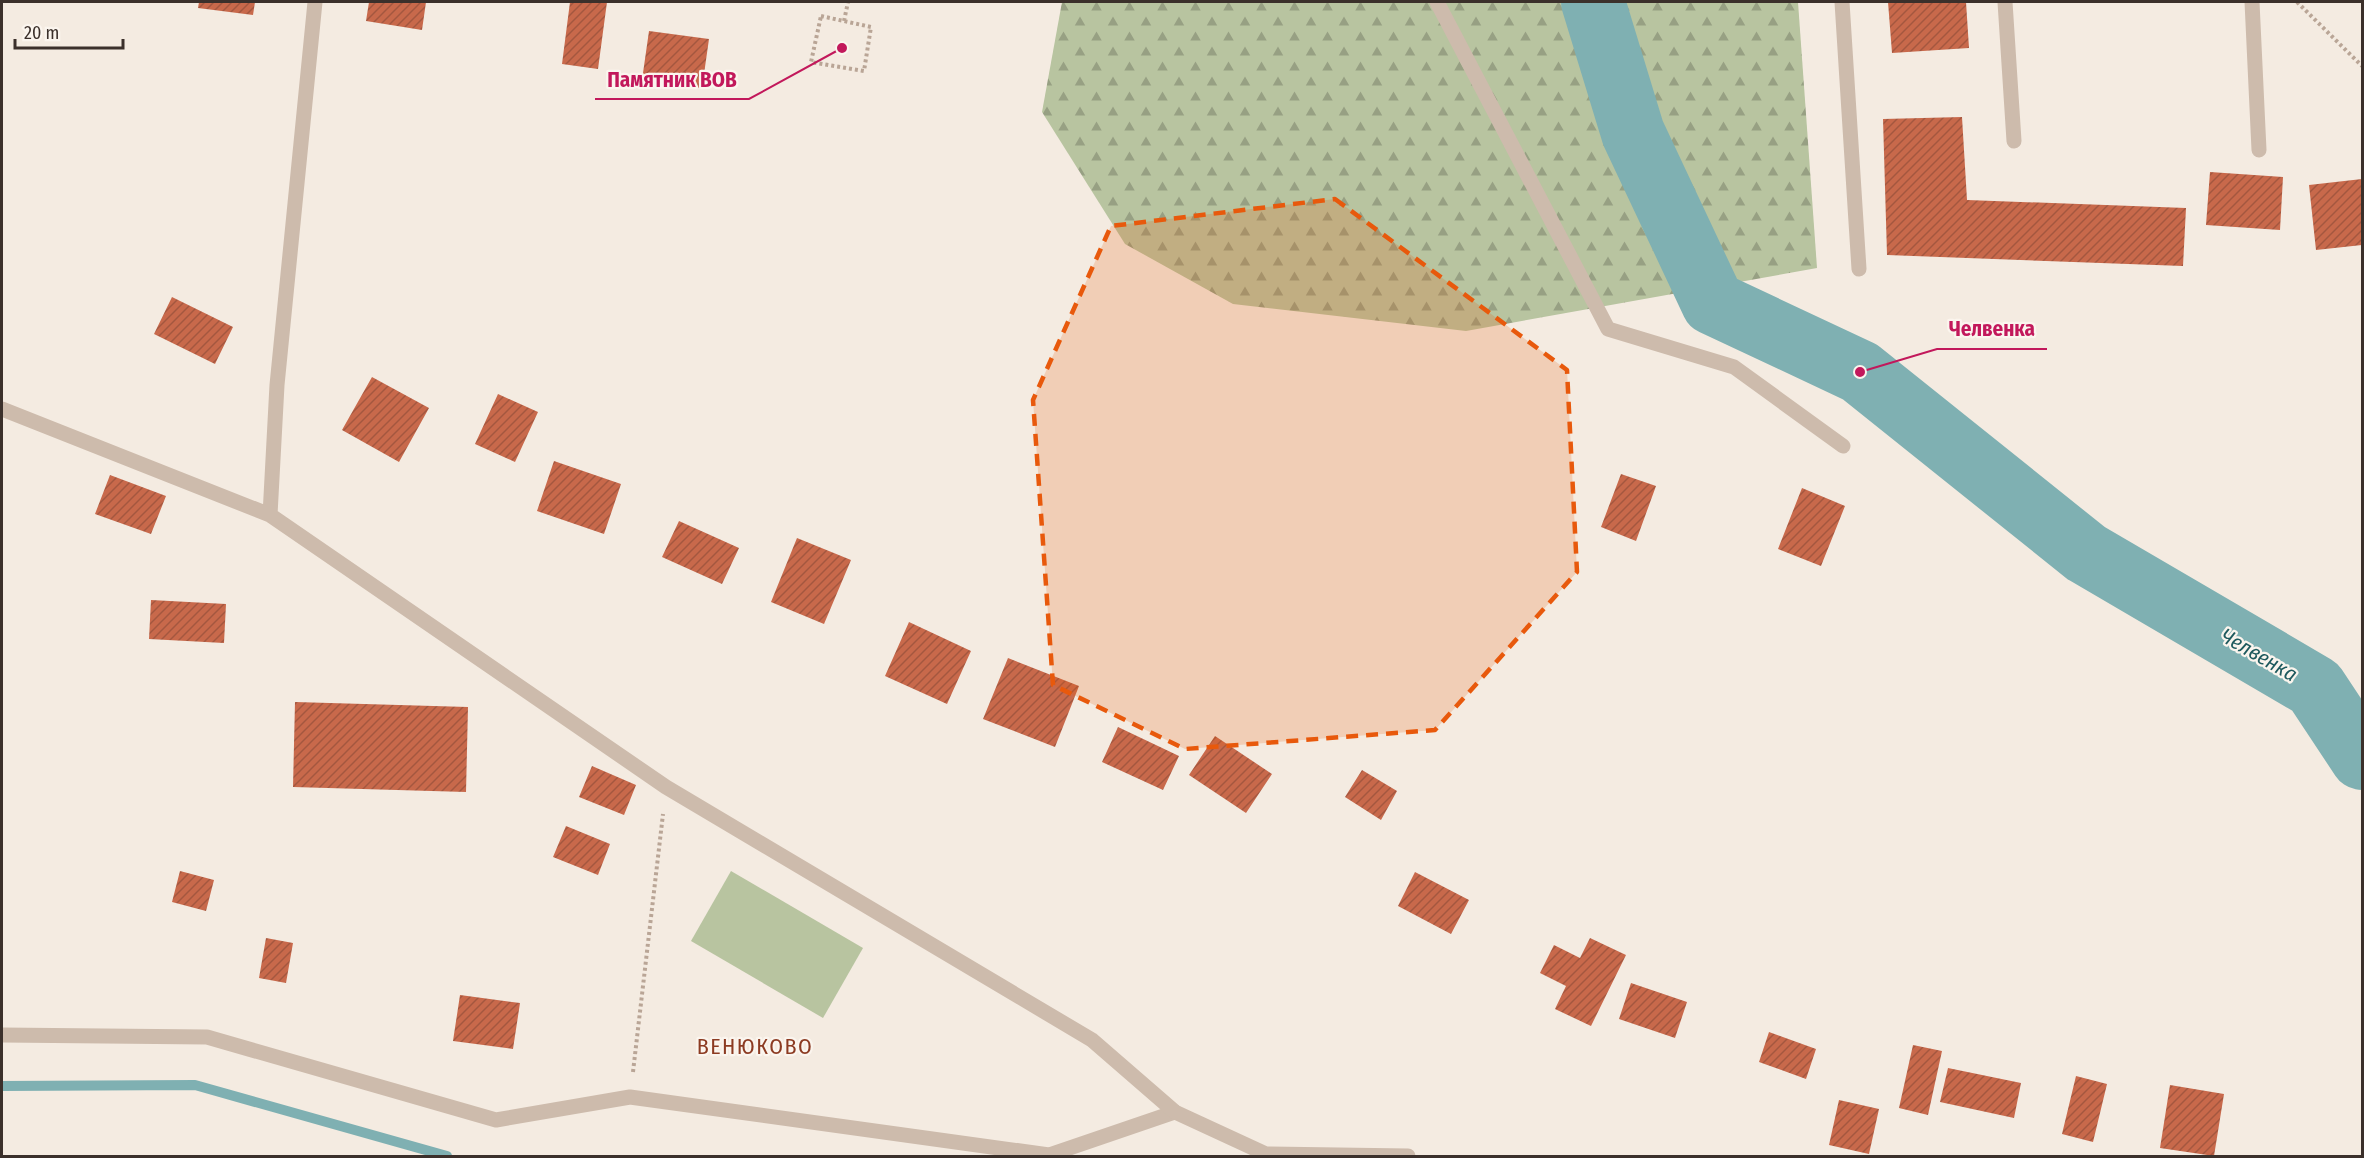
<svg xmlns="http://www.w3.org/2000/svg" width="2364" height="1158" viewBox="0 0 2364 1158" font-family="'Fira Sans Condensed',sans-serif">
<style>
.forest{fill:url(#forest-firs)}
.garden{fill:#b8c4a0}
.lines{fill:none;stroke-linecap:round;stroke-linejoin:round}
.stream{stroke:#7fb0b2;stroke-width:10}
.river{stroke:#7fb0b2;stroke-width:64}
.building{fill:url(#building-hatch)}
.path{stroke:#b9a596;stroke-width:4;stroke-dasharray:3 3;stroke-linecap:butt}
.service{stroke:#cdbbac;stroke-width:15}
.minor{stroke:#cdbbac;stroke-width:15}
.marked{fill:#e8590c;fill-opacity:0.2;stroke:#e8590c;stroke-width:4.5;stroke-dasharray:12 8;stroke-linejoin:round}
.labels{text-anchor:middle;stroke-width:4.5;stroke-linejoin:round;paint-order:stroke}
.water-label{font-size:21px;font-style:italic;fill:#1f5a5e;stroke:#fbf5ee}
.quarter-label{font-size:22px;letter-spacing:1.5px;fill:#8c3b22;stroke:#fbf5ee}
.leader{fill:none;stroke:#c2185b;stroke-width:2}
.callout-dot{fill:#c2185b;stroke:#fbf5ee;stroke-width:2}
.callout-label{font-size:21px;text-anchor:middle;font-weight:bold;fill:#c2185b;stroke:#fbf5ee;stroke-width:4.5;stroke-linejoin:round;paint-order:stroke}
</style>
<defs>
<pattern id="forest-firs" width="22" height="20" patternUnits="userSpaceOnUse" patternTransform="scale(1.5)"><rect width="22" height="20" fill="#b8c4a0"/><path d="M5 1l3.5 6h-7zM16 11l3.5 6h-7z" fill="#97a083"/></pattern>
<pattern id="building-hatch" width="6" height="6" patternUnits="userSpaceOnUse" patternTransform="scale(1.5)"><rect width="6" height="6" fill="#c8694b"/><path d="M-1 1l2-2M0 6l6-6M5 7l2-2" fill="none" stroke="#a4573f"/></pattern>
</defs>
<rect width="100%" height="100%" fill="#f4ebe1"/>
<path class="forest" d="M1062,2H1798L1817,268L1466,331L1233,304L1125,244L1042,112Z"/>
<path class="garden" d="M731,871L863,948L823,1018L691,941Z"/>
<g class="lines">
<path class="stream" d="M2,1086L195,1085L447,1156"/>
<path class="river" d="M1593,2L1633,133L1713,303L1860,372L2086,553L2315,687L2362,758"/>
</g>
<path class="building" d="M199,2H255L253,15L198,8Z
M369,2H426L422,30L366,21Z
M570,2H607L598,69L562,64Z
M1888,2H1966L1969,48L1892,53Z
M649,31L709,39L702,88L642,80Z
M1962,117L1967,200L2186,208L2183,266L1887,255L1883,119Z
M2210,172L2283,177L2280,230L2206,225Z
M2362,179V245L2316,250L2309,185Z
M172,297L233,327L215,364L154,334Z
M372,377L429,408L399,462L342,430Z
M498,394L538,412L515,462L475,444Z
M554,461L621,484L604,534L537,511Z
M1621,474L1656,486L1636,541L1601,527Z
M110,475L166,496L151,534L95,514Z
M1802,488L1845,506L1821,566L1778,549Z
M679,521L739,548L722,584L662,557Z
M797,538L851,560L824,624L771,602Z
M151,600L226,604L224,643L149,639Z
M909,622L971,651L947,704L885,676Z
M1008,658L1079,686L1055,747L983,719Z
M295,702L468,707L466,792L293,787Z
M1118,727L1179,756L1163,790L1102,762Z
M1215,736L1272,774L1246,813L1189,775Z
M592,766L636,785L624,815L579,797Z
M1362,770L1397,791L1381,820L1345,797Z
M566,826L610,844L598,875L553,857Z
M180,871L214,880L206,911L172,902Z
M1415,872L1469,900L1451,934L1398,906Z
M266,938L293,943L286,983L259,978Z
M1590,938L1626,955L1591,1026L1555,1009L1566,986L1540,973L1554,945L1580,958Z
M1631,983L1687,1002L1675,1038L1619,1019Z
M460,995L520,1003L513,1049L453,1041Z
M1769,1032L1816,1049L1806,1079L1759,1062Z
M1913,1045L1942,1051L1928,1115L1899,1108Z
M1948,1068L2021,1083L2014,1118L1940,1102Z
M2076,1076L2107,1084L2093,1142L2062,1134Z
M2170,1085L2224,1094L2214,1156L2160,1148Z
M1839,1100L1879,1109L1869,1154L1829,1145Z"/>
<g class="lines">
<path class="path" d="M2297,2L2362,66
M821,16L871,27L864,71L811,62Z
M844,21L848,2
M633,1072L663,814"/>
<path class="service" d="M1437,2L1608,329L1734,367L1843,446
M1842,2L1859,269
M2005,2L2014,141
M2252,2L2259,150
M2,1035L207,1037L496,1120L630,1097L1049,1155L1175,1112"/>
<path class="minor" d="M315,2L277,385L270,515L666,787L1092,1040L1175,1112L1266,1154L1408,1156
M2,409L270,515"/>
</g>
<path class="marked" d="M1335,199L1567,370L1577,572L1435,730L1185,749L1053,685L1033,400L1111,226Z"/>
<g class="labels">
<g class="water-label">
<text transform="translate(2259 655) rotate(30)" y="7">Челвенка</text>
</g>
<g class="quarter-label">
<text x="755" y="1054">ВЕНЮКОВО</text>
</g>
</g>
<path class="leader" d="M842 48L749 99H595M1860 372L1937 349H2047"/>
<g class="callout-dot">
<circle cx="842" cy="48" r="6"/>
<circle cx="1860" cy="372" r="6"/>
</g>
<g class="callout-label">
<text x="672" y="87">Памятник ВОВ</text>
<text x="1992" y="336">Челвенка</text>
</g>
<rect width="2364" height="1158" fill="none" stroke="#3b302b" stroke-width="6"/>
<path d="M15 39v9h108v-9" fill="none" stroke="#3b302b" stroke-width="3"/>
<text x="24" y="39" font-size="18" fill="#3b302b" stroke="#fbf5ee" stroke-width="4.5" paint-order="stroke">20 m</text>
</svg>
